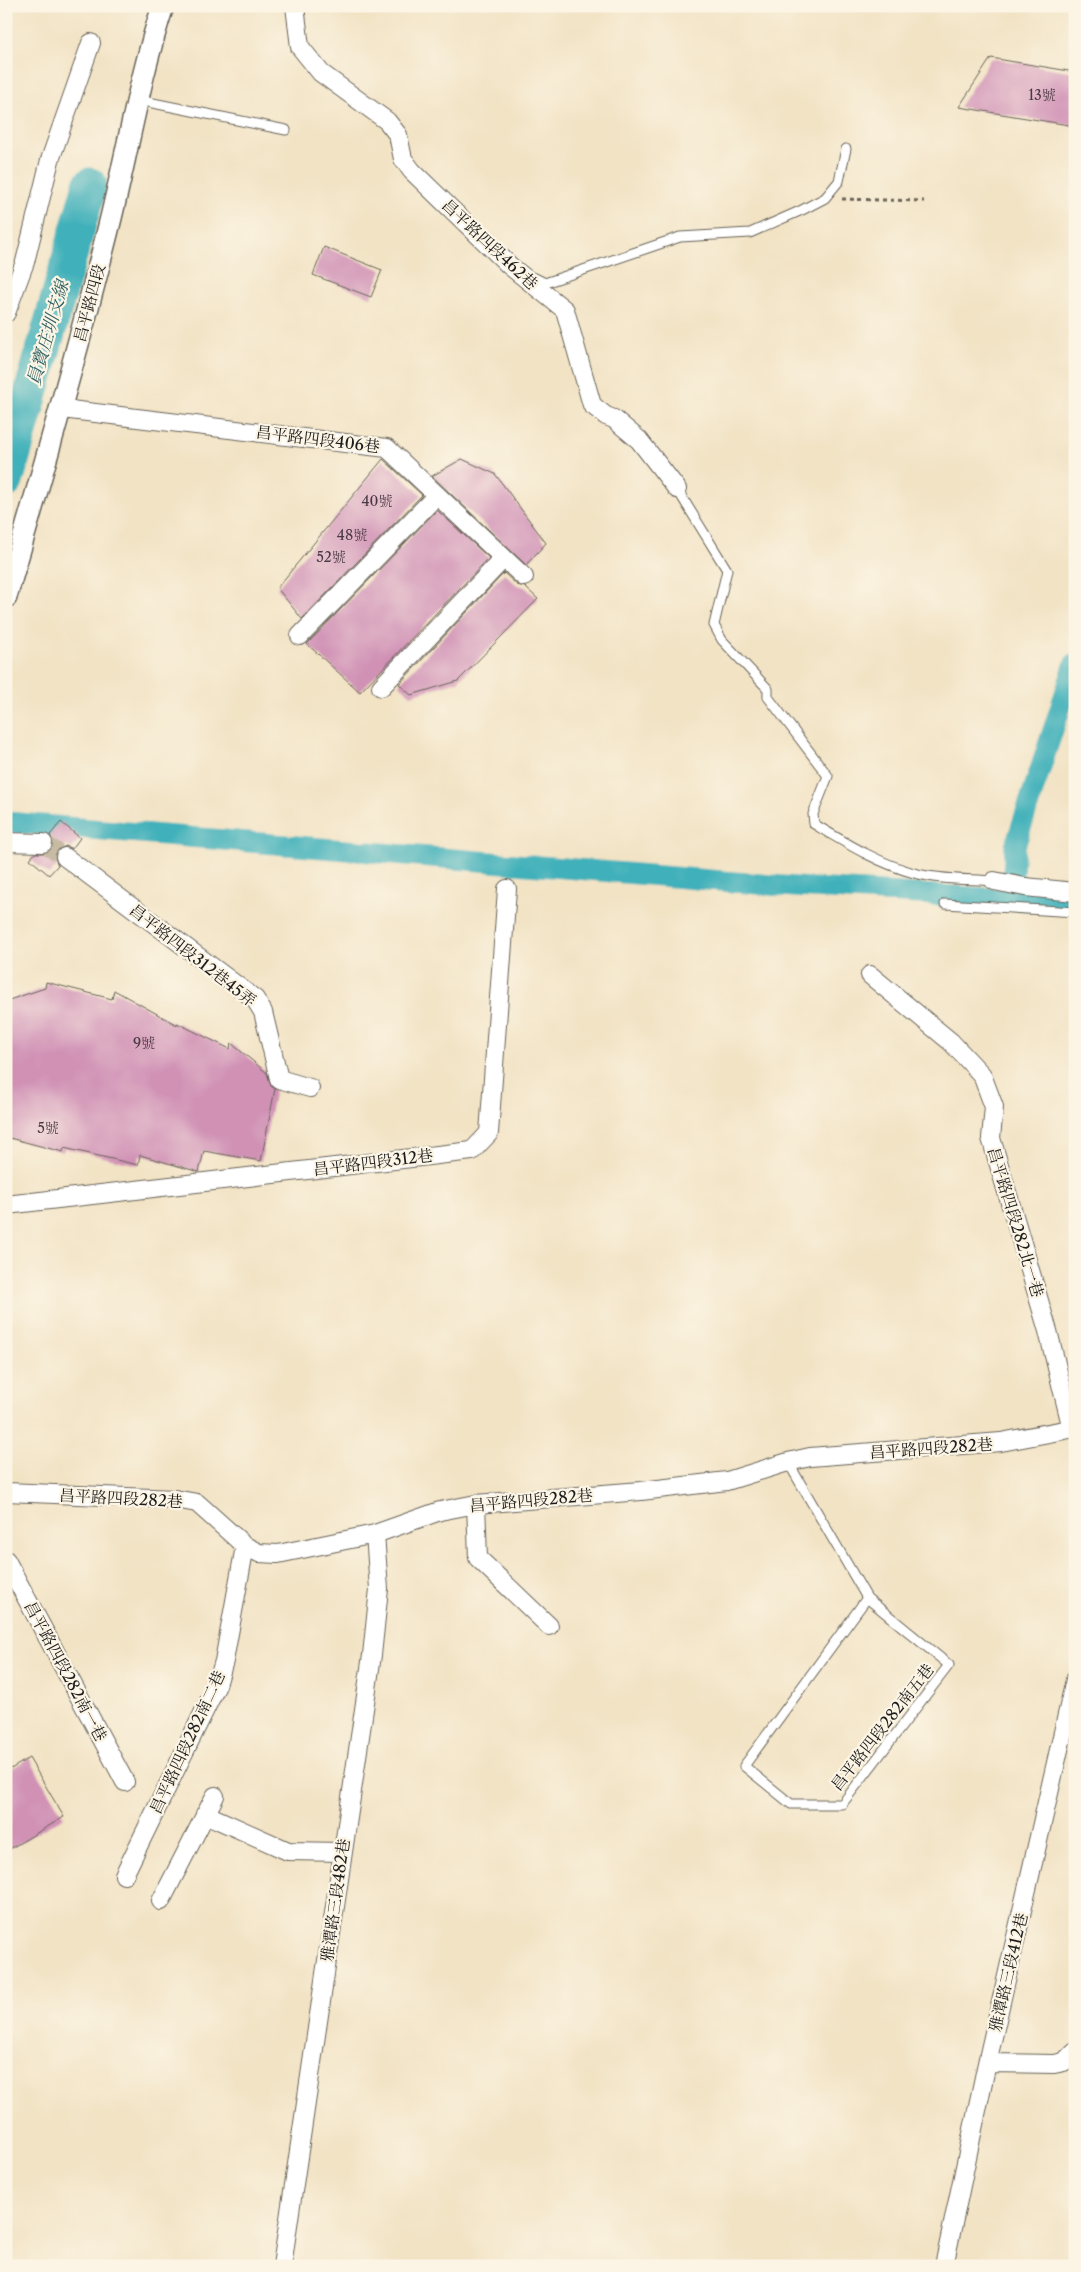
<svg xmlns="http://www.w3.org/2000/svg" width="1081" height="2272" viewBox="0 0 1081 2272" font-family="'Libre Caslon Text','Noto Serif TC',serif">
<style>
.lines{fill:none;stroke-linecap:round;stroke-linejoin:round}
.canal{stroke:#40b0ba;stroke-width:21}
.river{stroke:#40b0ba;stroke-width:35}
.building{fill:#d091b5}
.minor-tunnel{stroke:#c7bba3;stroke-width:18;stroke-dasharray:18 9;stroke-linecap:butt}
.service-casing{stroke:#676257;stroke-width:11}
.minor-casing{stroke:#676257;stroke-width:20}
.tertiary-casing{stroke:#676257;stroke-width:24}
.path{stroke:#676257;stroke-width:3;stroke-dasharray:4 4;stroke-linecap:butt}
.service{stroke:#fff;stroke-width:9}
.minor{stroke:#fff;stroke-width:18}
.tertiary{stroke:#fff;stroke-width:21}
.labels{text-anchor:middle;stroke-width:4.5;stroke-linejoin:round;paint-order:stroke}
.number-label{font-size:14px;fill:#493942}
.street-label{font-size:16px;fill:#1c1c1c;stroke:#fcf5e5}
.water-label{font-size:18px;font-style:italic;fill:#2c5f63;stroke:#fcf5e5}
</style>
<rect width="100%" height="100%" fill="#fcf5e5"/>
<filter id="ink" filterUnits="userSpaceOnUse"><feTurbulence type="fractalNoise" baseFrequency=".02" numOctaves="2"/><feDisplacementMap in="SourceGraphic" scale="10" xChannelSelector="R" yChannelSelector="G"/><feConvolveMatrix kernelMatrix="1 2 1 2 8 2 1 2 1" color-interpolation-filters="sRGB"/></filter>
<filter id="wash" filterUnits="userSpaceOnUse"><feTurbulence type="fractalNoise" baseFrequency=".0096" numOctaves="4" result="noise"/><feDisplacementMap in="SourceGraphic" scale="20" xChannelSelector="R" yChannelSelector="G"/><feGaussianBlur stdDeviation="1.12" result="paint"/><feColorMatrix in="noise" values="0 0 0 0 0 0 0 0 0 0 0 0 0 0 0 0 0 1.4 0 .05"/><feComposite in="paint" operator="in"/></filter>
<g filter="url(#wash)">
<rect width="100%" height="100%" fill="#f2e3c5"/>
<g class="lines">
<path class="canal" d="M6,822L795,887L1075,903
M1011,898L1015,846L1075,663"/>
<path class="river" d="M6,481L90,185"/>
</g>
<g id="blocks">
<path class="building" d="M991,58L1075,72V126L959,107Z
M324,247L382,270L371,297L313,275Z
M383,459L422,495L302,619L277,588Z
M462,459L495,474L546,543L526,565L432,476Z
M437,510L489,558L360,692L307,644Z
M504,573L517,585L525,587L538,599L458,681L411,695L399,684Z
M61,822L80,838L72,849L66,846L57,850L54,856L58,865L49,875L30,859L35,853H48L52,849L54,843L50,835Z
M46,982L112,999L114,990L177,1025V1023L230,1049L231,1043L267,1073L271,1086L275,1089L261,1161L204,1151L199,1172L140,1155L138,1165L64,1148L63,1152L6,1137V1001L45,988Z
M29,1758L64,1817L6,1851V1772Z"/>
</g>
</g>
<g filter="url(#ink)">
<use href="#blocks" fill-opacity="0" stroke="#676257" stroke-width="1"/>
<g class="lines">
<path class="minor-tunnel" d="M43,843L65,857"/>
<g class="service-casing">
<path id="service" d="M138,100L286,130
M535,278L545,283L680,237L750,233L802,210L825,198L839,181L846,149
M677,489L727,570L714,625L722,640L768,689V697L828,776L813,814L814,824C846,843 878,863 914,873C939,880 968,879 994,881
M945,904L1075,912
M788,1462L867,1598L949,1665L842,1804H791L744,1766L867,1598"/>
</g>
<g class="minor-casing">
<path id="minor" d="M295,6L300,47L321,73L387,121L398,135L403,159L412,171L510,266L565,310L592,405L606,416L614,419L639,440L677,489
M6,313L25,262L50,160L91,43
M62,409L387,448L524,577
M300,636L437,495
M381,687L503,559
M6,842L43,843
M65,857L255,999L263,1012L279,1079L310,1088
M994,881L1025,887L1075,892
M870,975L951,1042L982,1075L994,1107L991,1138L1048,1331L1072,1429
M6,1205L472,1151L489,1133L507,889
M6,1492L175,1499L197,1503L245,1546L259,1553L278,1554L375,1534L440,1511L476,1504L641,1491L727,1481L788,1462L810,1457L1001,1442L1075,1428
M476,1504L478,1558L549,1626
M6,1560L125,1782
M205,1814L288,1851L342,1852
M124,1875L217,1685L224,1661L245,1546
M161,1901L215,1796
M987,2063L1054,2064L1064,2062L1075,2051
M282,2266L372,1655L379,1589L375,1534
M944,2266L987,2063L1075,1680"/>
</g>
<g class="tertiary-casing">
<path id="tertiary" d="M6,597C42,475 77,353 108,230C127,155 139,79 163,6"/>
</g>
<path class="path" d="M842,199L924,201"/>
<use href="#service" class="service"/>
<use href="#minor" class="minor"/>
<use href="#tertiary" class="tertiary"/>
</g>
</g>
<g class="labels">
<g class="number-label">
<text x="1042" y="100">13號</text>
<text x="377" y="506">40號</text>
<text x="352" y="540">48號</text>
<text x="331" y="562">52號</text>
<text x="144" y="1048">9號</text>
<text x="48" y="1133">5號</text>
</g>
<g class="street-label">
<text transform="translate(490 244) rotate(43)" y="6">昌平路四段462巷</text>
<text transform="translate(89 303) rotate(-75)" y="6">昌平路四段</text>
<text transform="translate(318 439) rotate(7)" y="6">昌平路四段406巷</text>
<text transform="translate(193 955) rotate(38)" y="6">昌平路四段312巷45弄</text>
<text transform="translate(373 1162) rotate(-7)" y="6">昌平路四段312巷</text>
<text transform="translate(1016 1222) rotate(73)" y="6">昌平路四段282北一巷</text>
<text transform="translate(931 1448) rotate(-4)" y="6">昌平路四段282巷</text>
<text transform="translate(121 1498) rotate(3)" y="6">昌平路四段282巷</text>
<text transform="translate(531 1500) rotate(-5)" y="6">昌平路四段282巷</text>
<text transform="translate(66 1671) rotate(62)" y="6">昌平路四段282南一巷</text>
<text transform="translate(882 1727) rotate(-52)" y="6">昌平路四段282南五巷</text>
<text transform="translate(187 1742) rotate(-65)" y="6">昌平路四段282南二巷</text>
<text transform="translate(335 1900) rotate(-82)" y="6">雅潭路三段482巷</text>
<text transform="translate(1008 1972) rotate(-77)" y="6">雅潭路三段412巷</text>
</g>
<g class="water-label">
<text transform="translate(48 333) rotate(-74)" y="6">員寶庄圳支線</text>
</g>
</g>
<rect width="1081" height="2272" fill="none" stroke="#fcf5e5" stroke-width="25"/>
</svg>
